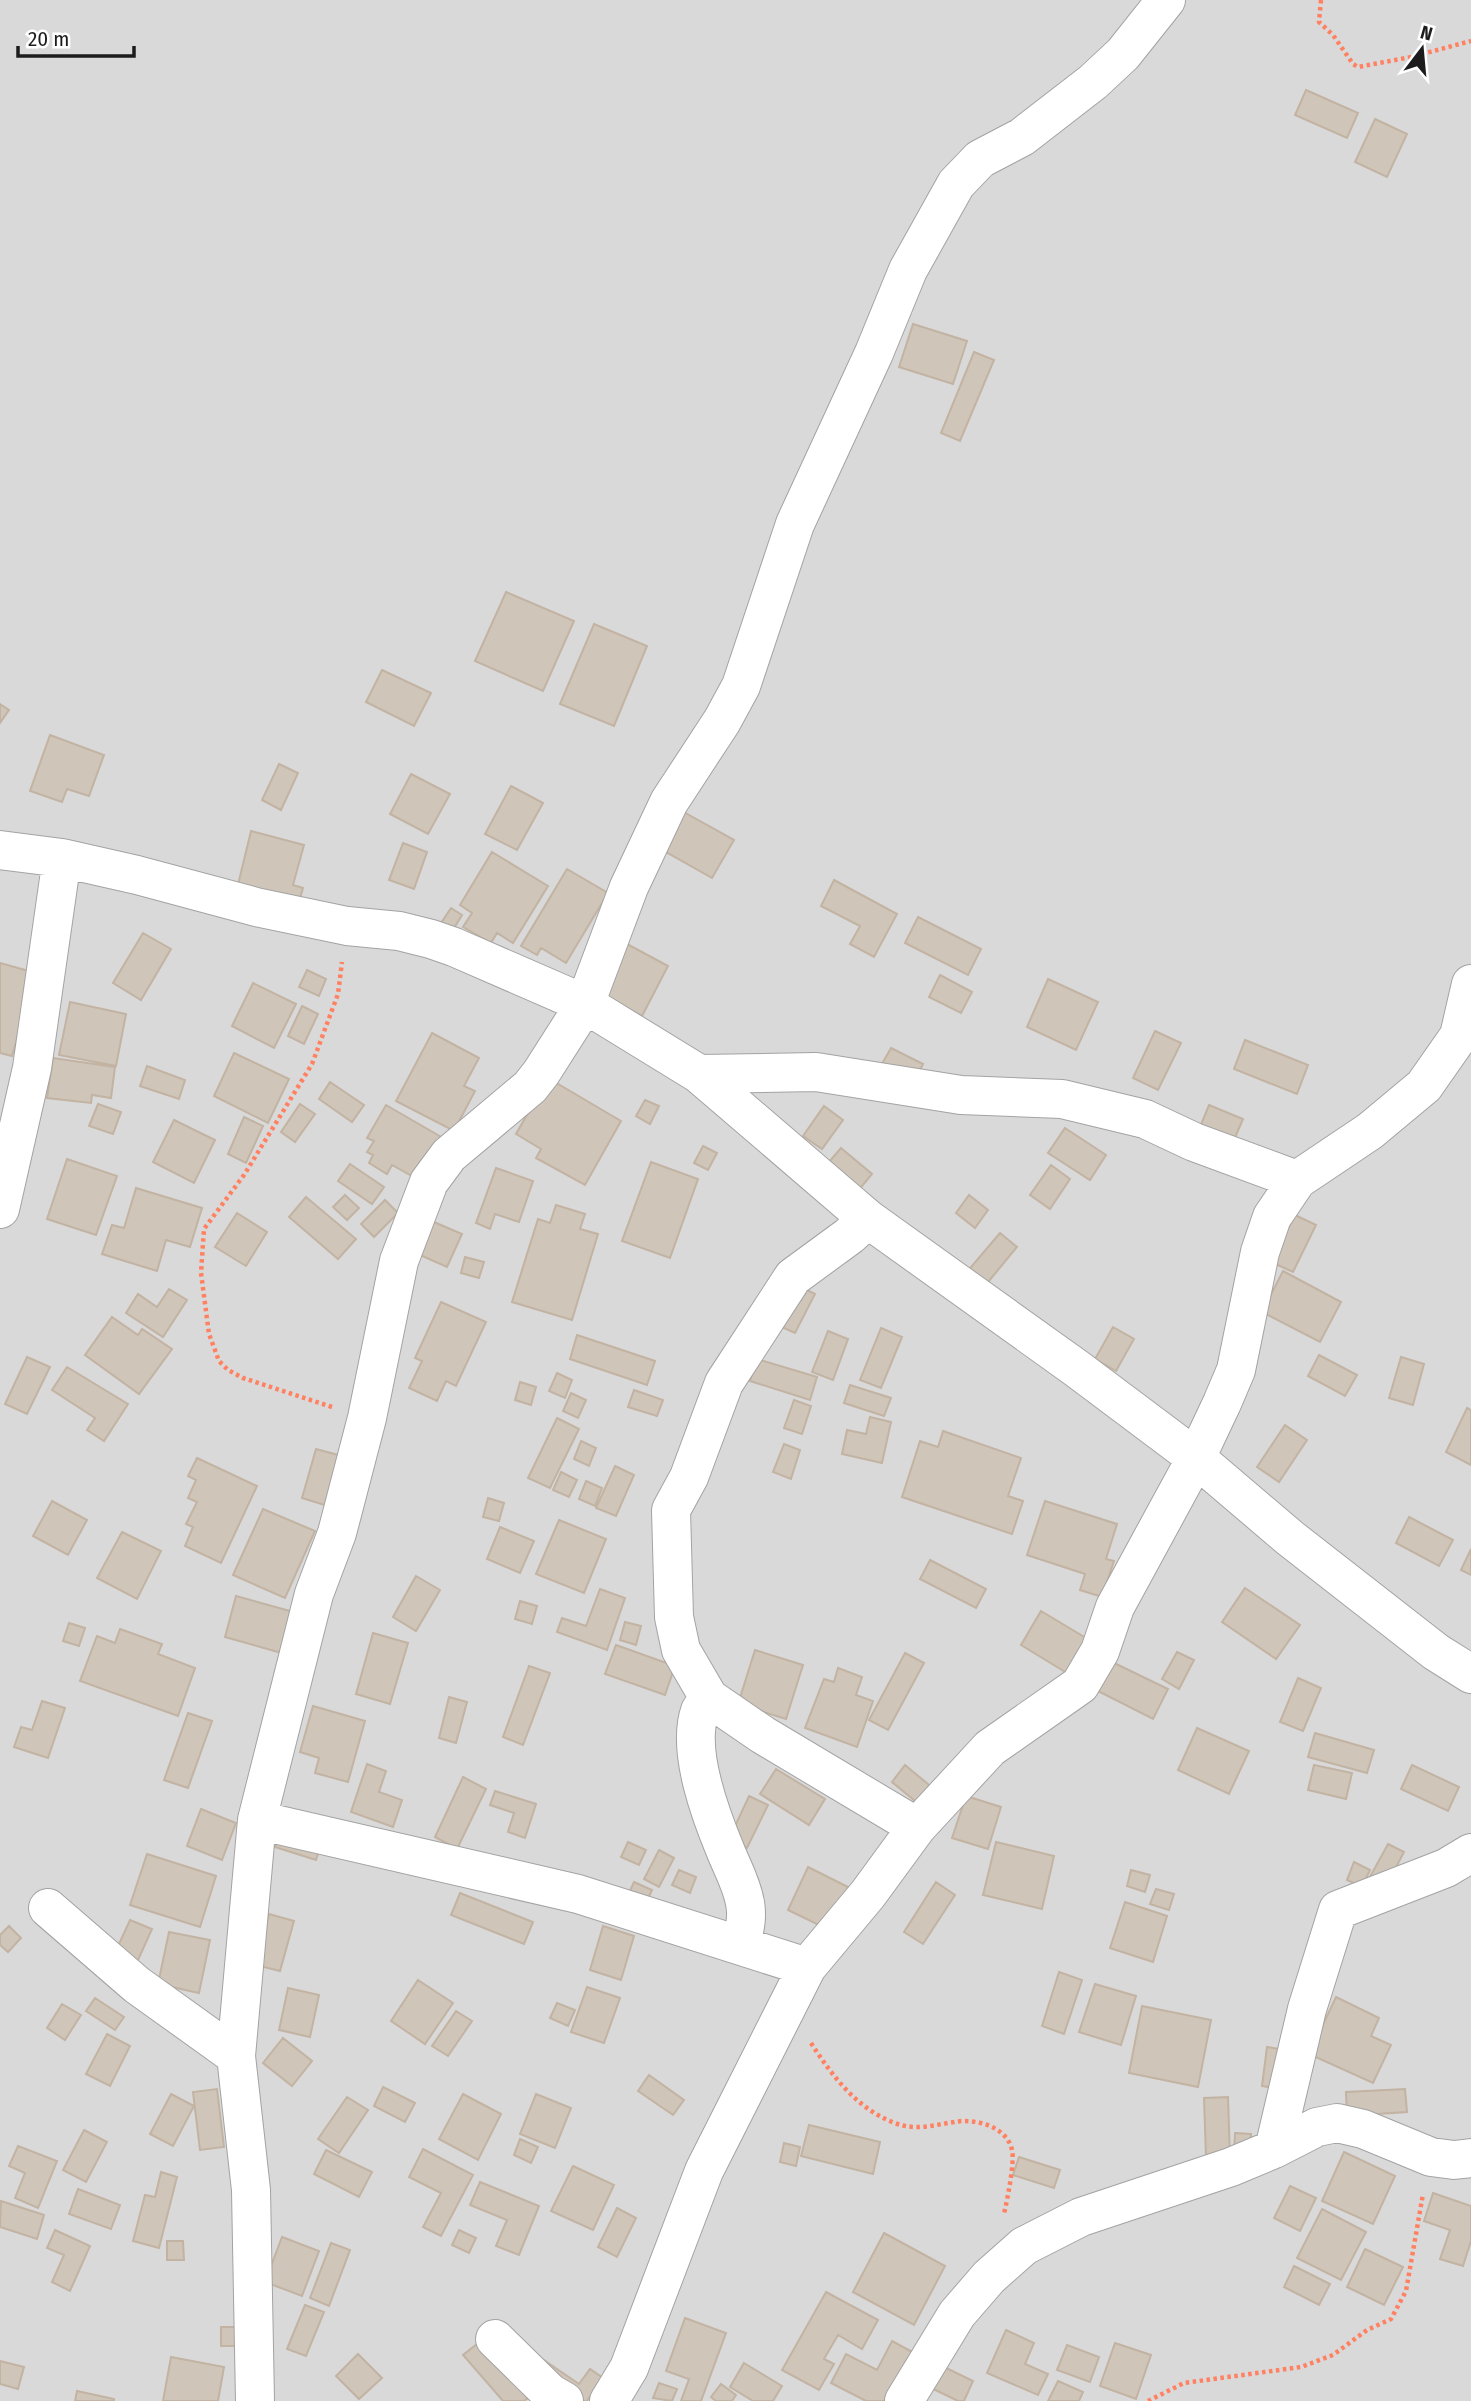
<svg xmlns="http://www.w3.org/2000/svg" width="1471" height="2401" viewBox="0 0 1471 2401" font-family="'Fira Sans Condensed',sans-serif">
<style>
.residential{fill:#dad9d9}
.building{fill:#cfc5b9;stroke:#c2b3a2;stroke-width:2}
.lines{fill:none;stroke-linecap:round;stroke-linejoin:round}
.minor-casing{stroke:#a3a3a3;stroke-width:40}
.path{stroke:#ff8161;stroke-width:4.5;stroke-dasharray:3.5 3.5;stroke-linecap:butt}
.minor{stroke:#fff;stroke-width:38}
</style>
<rect width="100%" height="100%" fill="#efebe0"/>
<path class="residential" d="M0,0H1471V2401H0Z"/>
<path class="building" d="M1306,90L1358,113L1347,138L1295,115Z
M1375,119L1407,134L1387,177L1355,162Z
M913,324L967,341L953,384L899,367Z
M974,352L994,360L960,441L941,433Z
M506,592L574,621L543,691L475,661Z
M594,624L647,646L614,726L560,704Z
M382,670L431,693L414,726L366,702Z
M0,704L9,710L0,723Z
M50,735L104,755L89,796L67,789L62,802L30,791Z
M279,764L298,773L281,810L262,800Z
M411,774L450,794L428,834L390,814Z
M511,786L543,803L517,850L485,834Z
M680,810L734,840L712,878L659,848Z
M251,831L304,845L293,885L303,888L297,909L236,893Z
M403,843L427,852L414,889L389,880Z
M492,852L548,886L513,943L497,933L491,943L463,927L472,913L460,905Z
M567,869L608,893L566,963L541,948L537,955L521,946Z
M834,880L897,914L874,957L850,944L860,926L821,906Z
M451,908L462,915L453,930L441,923Z
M918,917L981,949L968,975L905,943Z
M143,933L171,949L141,1000L113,983Z
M627,944L668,966L642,1016L601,993Z
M0,963L36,973L12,1056L0,1053Z
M307,970L326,979L319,996L299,987Z
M940,975L972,992L961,1013L929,997Z
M1048,979L1098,1002L1076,1050L1027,1027Z
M253,983L296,1004L274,1048L232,1026Z
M70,1002L126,1014L116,1066L59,1055Z
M302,1006L318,1014L304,1044L288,1036Z
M1155,1031L1181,1043L1158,1090L1133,1078Z
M432,1033L479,1058L464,1086L475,1091L454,1131L396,1101Z
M1245,1040L1308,1065L1297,1094L1234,1069Z
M891,1048L923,1064L912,1086L879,1069Z
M234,1053L289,1079L268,1123L214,1096Z
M53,1058L115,1067L111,1098L92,1095L91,1103L47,1098Z
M147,1066L185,1080L179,1099L140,1086Z
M548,1078L621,1121L585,1185L536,1158L541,1149L516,1134Z
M330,1082L364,1105L352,1122L319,1099Z
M645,1100L659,1106L650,1124L636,1116Z
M98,1104L121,1112L113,1134L89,1126Z
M300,1104L315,1114L295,1142L281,1132Z
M386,1105L443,1138L419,1180L392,1165L387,1174L369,1163L373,1155L367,1152L374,1141L367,1138Z
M1209,1105L1243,1119L1234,1140L1200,1127Z
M824,1106L843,1120L822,1149L803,1136Z
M244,1117L263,1126L246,1163L228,1154Z
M174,1120L215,1140L194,1183L153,1162Z
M1065,1128L1106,1155L1090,1180L1048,1153Z
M703,1146L717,1153L708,1170L694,1163Z
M841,1148L872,1174L854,1196L822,1170Z
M67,1159L117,1176L96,1235L47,1219Z
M651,1162L698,1179L670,1258L622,1241Z
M350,1164L384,1187L372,1204L338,1181Z
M1051,1165L1070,1179L1050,1209L1030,1195Z
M496,1168L533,1181L519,1222L495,1214L490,1229L476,1223Z
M136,1188L202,1208L190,1247L166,1240L157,1271L102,1254L112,1225L124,1228Z
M345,1195L359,1208L347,1220L333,1207Z
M969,1195L988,1210L975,1228L956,1213Z
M306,1197L356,1239L338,1259L289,1217Z
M385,1200L398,1213L374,1237L361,1224Z
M556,1205L585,1214L580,1229L598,1234L572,1320L512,1302L538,1219L550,1223Z
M237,1213L267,1232L246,1266L215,1247Z
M1295,1215L1316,1225L1293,1272L1271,1262Z
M427,1219L462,1234L447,1267L413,1252Z
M1000,1233L1017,1247L984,1287L966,1273Z
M465,1257L484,1262L479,1278L461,1273Z
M1283,1271L1341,1302L1320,1342L1262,1312Z
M795,1284L815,1294L795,1333L775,1324Z
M169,1289L187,1300L163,1337L126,1313L138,1294L157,1307Z
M441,1302L486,1322L456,1386L446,1381L437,1401L409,1388L422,1361L415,1358Z
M112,1317L138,1335L142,1329L172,1349L139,1394L85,1355Z
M1113,1327L1134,1339L1116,1371L1095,1359Z
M881,1328L902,1337L881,1388L860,1380Z
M828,1331L848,1339L833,1380L812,1372Z
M577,1335L655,1361L647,1385L570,1359Z
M1319,1355L1357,1375L1345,1396L1308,1376Z
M27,1357L50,1367L27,1414L5,1404Z
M1401,1357L1424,1364L1413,1405L1389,1398Z
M757,1359L817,1377L810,1400L750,1381Z
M67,1367L128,1404L104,1441L87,1430L95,1418L52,1390Z
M557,1373L572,1380L565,1398L549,1391Z
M520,1382L536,1387L531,1405L515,1400Z
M850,1385L891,1398L884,1416L844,1403Z
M634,1390L663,1400L657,1416L628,1407Z
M571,1393L586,1400L578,1418L563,1411Z
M794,1400L811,1406L802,1434L784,1428Z
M1467,1408L1471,1410V1465L1446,1452Z
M870,1417L891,1422L882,1463L842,1454L847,1430L866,1434Z
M557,1418L579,1429L550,1488L528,1478Z
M1285,1425L1307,1440L1279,1482L1257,1467Z
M943,1431L1021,1458L1008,1496L1023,1501L1012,1534L902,1497L920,1441L938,1447Z
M581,1441L596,1448L589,1466L574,1459Z
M784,1444L800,1450L791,1479L773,1472Z
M316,1449L342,1456L328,1506L302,1498Z
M197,1458L257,1486L221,1563L185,1546L193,1527L186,1524L197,1502L188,1498L196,1480L188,1476Z
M615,1466L634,1475L616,1516L596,1508Z
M561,1472L577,1480L569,1497L553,1490Z
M586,1481L602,1488L595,1506L579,1499Z
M488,1498L504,1503L499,1521L483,1517Z
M52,1501L87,1520L68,1555L33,1536Z
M1045,1501L1117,1524L1106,1559L1114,1561L1102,1597L1080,1590L1085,1574L1027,1555Z
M263,1509L315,1531L285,1598L233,1575Z
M1409,1517L1453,1540L1439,1566L1396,1543Z
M559,1520L606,1539L584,1593L536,1574Z
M500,1527L534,1541L520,1573L487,1559Z
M122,1532L161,1551L137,1599L97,1578Z
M1471,1549V1575L1461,1570Z
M930,1560L986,1589L976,1608L920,1579Z
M416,1576L440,1590L416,1631L393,1617Z
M1245,1588L1300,1625L1276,1659L1222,1622Z
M600,1589L625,1598L607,1650L557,1632L562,1618L586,1626Z
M236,1596L297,1613L285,1654L225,1637Z
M520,1601L537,1606L532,1624L515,1619Z
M1041,1611L1091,1641L1070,1675L1021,1645Z
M625,1622L641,1626L636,1645L620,1640Z
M69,1623L85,1628L79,1646L63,1641Z
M120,1629L162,1644L158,1654L195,1668L178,1716L80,1681L97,1636L115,1643Z
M373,1633L408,1643L390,1704L356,1694Z
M616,1645L675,1666L665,1695L605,1674Z
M755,1650L803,1665L786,1719L738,1704Z
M1177,1652L1194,1660L1179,1689L1162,1679Z
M905,1653L924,1663L888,1730L869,1720Z
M1110,1661L1168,1689L1153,1719L1096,1690Z
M529,1666L550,1673L523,1745L503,1737Z
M838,1668L862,1677L856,1695L873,1701L857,1747L805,1728L824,1679L834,1682Z
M1298,1678L1321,1688L1303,1731L1280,1722Z
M449,1697L467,1702L456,1743L439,1738Z
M42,1701L65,1708L48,1758L14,1747L21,1727L32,1730Z
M313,1706L365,1721L348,1782L315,1773L319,1758L300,1752Z
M188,1713L212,1721L188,1788L164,1780Z
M1197,1728L1249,1751L1229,1794L1178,1770Z
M1315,1733L1374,1750L1367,1773L1308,1757Z
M367,1764L386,1771L379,1792L402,1800L393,1827L351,1812Z
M905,1765L934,1789L920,1805L892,1782Z
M1314,1765L1352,1773L1346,1799L1308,1790Z
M1412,1765L1459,1787L1448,1811L1401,1789Z
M776,1769L825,1799L809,1825L760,1794Z
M463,1777L486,1789L457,1849L435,1837Z
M495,1791L536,1804L525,1838L508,1832L514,1813L490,1805Z
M749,1796L768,1805L747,1848L729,1839Z
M966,1796L1001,1807L988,1849L952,1838Z
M201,1809L236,1823L222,1860L187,1846Z
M281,1828L322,1841L316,1860L275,1847Z
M628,1842L646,1850L639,1865L621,1857Z
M996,1842L1054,1856L1042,1909L983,1895Z
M1388,1844L1404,1852L1378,1902L1361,1893Z
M659,1850L674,1858L659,1887L644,1879Z
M147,1854L216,1876L200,1927L130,1905Z
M1354,1862L1370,1870L1362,1887L1347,1880Z
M808,1867L850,1888L829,1930L788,1910Z
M679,1870L696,1877L690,1893L672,1885Z
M1131,1870L1150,1875L1145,1892L1127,1886Z
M634,1882L652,1890L645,1905L627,1897Z
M936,1882L955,1895L923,1944L904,1932Z
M1156,1889L1174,1894L1169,1910L1150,1904Z
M460,1893L533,1922L524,1944L451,1915Z
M1125,1902L1167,1916L1153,1962L1110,1948Z
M269,1914L294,1921L280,1971L256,1965Z
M130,1920L152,1929L134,1969L112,1959Z
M9,1926L21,1938L8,1952L0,1945V1935Z
M603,1926L634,1936L621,1980L590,1970Z
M169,1932L210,1940L199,1993L158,1984Z
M1059,1972L1082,1980L1064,2034L1042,2026Z
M418,1980L453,2003L425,2044L391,2021Z
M1095,1984L1136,1996L1121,2045L1079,2032Z
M587,1987L620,1998L604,2043L571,2032Z
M288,1988L319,1995L310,2037L279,2030Z
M1336,1997L1379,2018L1371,2036L1391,2045L1373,2083L1309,2054Z
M95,1998L124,2017L115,2030L86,2011Z
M557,2003L575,2010L568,2026L550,2018Z
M62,2004L81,2015L65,2040L47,2028Z
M1142,2006L1211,2020L1198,2087L1129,2073Z
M456,2011L472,2021L448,2056L432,2046Z
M107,2034L130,2046L110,2086L86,2074Z
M283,2038L312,2061L292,2086L263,2063Z
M1267,2047L1286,2050L1280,2089L1262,2086Z
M649,2075L684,2100L673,2115L638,2091Z
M383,2087L415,2103L405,2122L374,2106Z
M217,2089L224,2147L200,2150L193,2092Z
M1405,2089L1407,2112L1347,2116L1346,2092Z
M171,2094L194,2106L173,2146L150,2134Z
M463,2094L501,2114L478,2160L439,2139Z
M536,2094L571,2108L555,2148L520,2134Z
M347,2097L368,2110L339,2153L318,2139Z
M1228,2097L1230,2157L1206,2158L1204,2098Z
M809,2125L880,2142L873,2174L801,2156Z
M84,2130L107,2142L86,2182L63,2170Z
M1235,2133L1251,2134V2153L1234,2152Z
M520,2139L538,2147L531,2163L514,2155Z
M784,2143L800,2147L796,2166L780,2162Z
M18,2146L57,2161L38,2208L15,2198L25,2173L9,2166Z
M423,2149L473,2175L441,2236L423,2227L441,2193L409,2177Z
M326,2150L372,2172L359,2197L314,2174Z
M1344,2152L1395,2176L1373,2224L1322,2201Z
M1019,2157L1060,2170L1054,2188L1013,2175Z
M573,2166L614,2185L593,2230L551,2211Z
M161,2172L177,2177L159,2248L133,2241L145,2195L155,2197Z
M480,2182L539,2206L519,2255L496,2246L507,2220L470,2205Z
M1290,2186L1316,2198L1300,2231L1274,2218Z
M78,2189L120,2205L111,2229L69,2214Z
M1433,2193L1471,2206V2241L1463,2266L1440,2259L1450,2230L1424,2221Z
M1,2201L44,2215L37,2239L0,2227Z
M617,2208L636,2218L617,2257L598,2247Z
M1322,2209L1366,2232L1341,2280L1297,2258Z
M55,2230L90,2246L70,2291L52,2282L64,2255L47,2248Z
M459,2230L476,2238L469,2253L452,2245Z
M884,2233L945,2266L914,2325L853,2292Z
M282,2237L319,2251L302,2296L265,2282Z
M167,2241H183L184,2260H167Z
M331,2243L350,2250L329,2306L310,2298Z
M1365,2249L1403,2267L1384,2305L1347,2287Z
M1294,2266L1330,2284L1319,2305L1284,2287Z
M826,2292L878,2320L862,2349L838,2335L824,2359L834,2364L819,2390L782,2370Z
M305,2305L324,2312L306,2356L287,2349Z
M685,2318L726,2333L701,2401H681L689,2379L666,2371Z
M221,2327H237L238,2346H221Z
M1006,2330L1034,2343L1025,2364L1048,2374L1038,2395L987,2373Z
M482,2340L531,2396L524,2401H503L463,2355Z
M892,2341L916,2354L892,2401H866L831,2383L846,2354L877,2370Z
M1115,2343L1151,2355L1136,2399L1100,2386Z
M1067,2345L1099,2357L1090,2382L1057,2370Z
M358,2354L382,2378L359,2399L336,2376Z
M171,2357L224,2367L218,2401H163Z
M541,2358L579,2384L590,2369L603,2378L587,2401H575Z
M0,2361L24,2367L18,2389L0,2384Z
M744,2363L782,2386L773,2401H753L730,2387Z
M938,2364L973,2381L964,2401H958L927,2386Z
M1058,2381L1083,2392L1079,2401H1048Z
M659,2383L677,2389L672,2401L653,2398Z
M721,2384L736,2395L732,2401H716L711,2397Z
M77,2391L114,2399V2401H75Z"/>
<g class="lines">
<g class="minor-casing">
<path id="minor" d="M0,850L62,858L137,875L256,907L347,926L399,931L431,939L454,947L585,1004L699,1074L868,1219L1076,1368L1196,1458L1290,1538L1436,1652L1471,1674
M699,1074L816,1072L961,1095L1062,1099L1145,1119L1194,1142L1297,1180
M0,1209L32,1068L62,858
M868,1219L849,1236L793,1277L724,1383L689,1477L671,1510L674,1617L681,1650L709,1698L763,1735L917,1827
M709,1698C706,1702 702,1707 700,1711C686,1750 711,1816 726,1852C733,1869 742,1885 745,1903C748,1918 744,1931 741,1946
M257,1820L578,1894L807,1967
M48,1908L137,1985L236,2056
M1274,2149L1307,2009L1338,1910L1446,1868L1471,1853
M495,2339L550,2393L564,2401
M255,2401L251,2190L236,2056L257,1820L314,1594L337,1533L367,1418L399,1261L429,1182L449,1155L530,1087L541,1073L585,1004L629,887L669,802L722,721L741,686L795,524L874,353L908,270L956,184L980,159L1022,137L1093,82L1123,54L1166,0
M609,2401L629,2368L704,2171L807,1967L868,1894L917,1827L990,1748L1080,1685L1100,1651L1115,1607L1196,1458L1222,1403L1236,1370L1260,1252L1272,1217L1297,1180L1370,1131L1424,1086L1459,1036L1471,984
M904,2401L957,2314L989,2277L1024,2246L1081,2217L1231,2167L1274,2149L1317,2127L1337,2123L1363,2129L1431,2157L1454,2160L1471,2158"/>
</g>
<path class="path" d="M1321,0L1319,22L1333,35L1353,64L1358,67L1411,57L1471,41
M332,1407L243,1378L228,1370L219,1361L209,1334L201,1273L204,1229L244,1175L312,1064L338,994L342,962
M811,2043C833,2077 857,2109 895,2123C915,2131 934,2125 954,2122C974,2118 1007,2126 1012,2150C1015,2162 1007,2201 1004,2214
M1148,2401L1184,2383L1301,2367L1333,2355L1367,2330L1391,2319L1406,2291L1423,2194"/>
<use href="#minor" class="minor"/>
</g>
<g transform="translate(1422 49) rotate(16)" stroke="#ffffff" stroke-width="5" paint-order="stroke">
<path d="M0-5L12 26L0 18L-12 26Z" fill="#1c1c1c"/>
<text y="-10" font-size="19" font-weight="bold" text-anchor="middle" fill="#1c1c1c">N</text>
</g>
<path d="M18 46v10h116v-10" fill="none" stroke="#1c1c1c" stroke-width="3.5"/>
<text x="28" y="46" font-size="21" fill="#1c1c1c" stroke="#ffffff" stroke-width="5" paint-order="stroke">20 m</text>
</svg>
